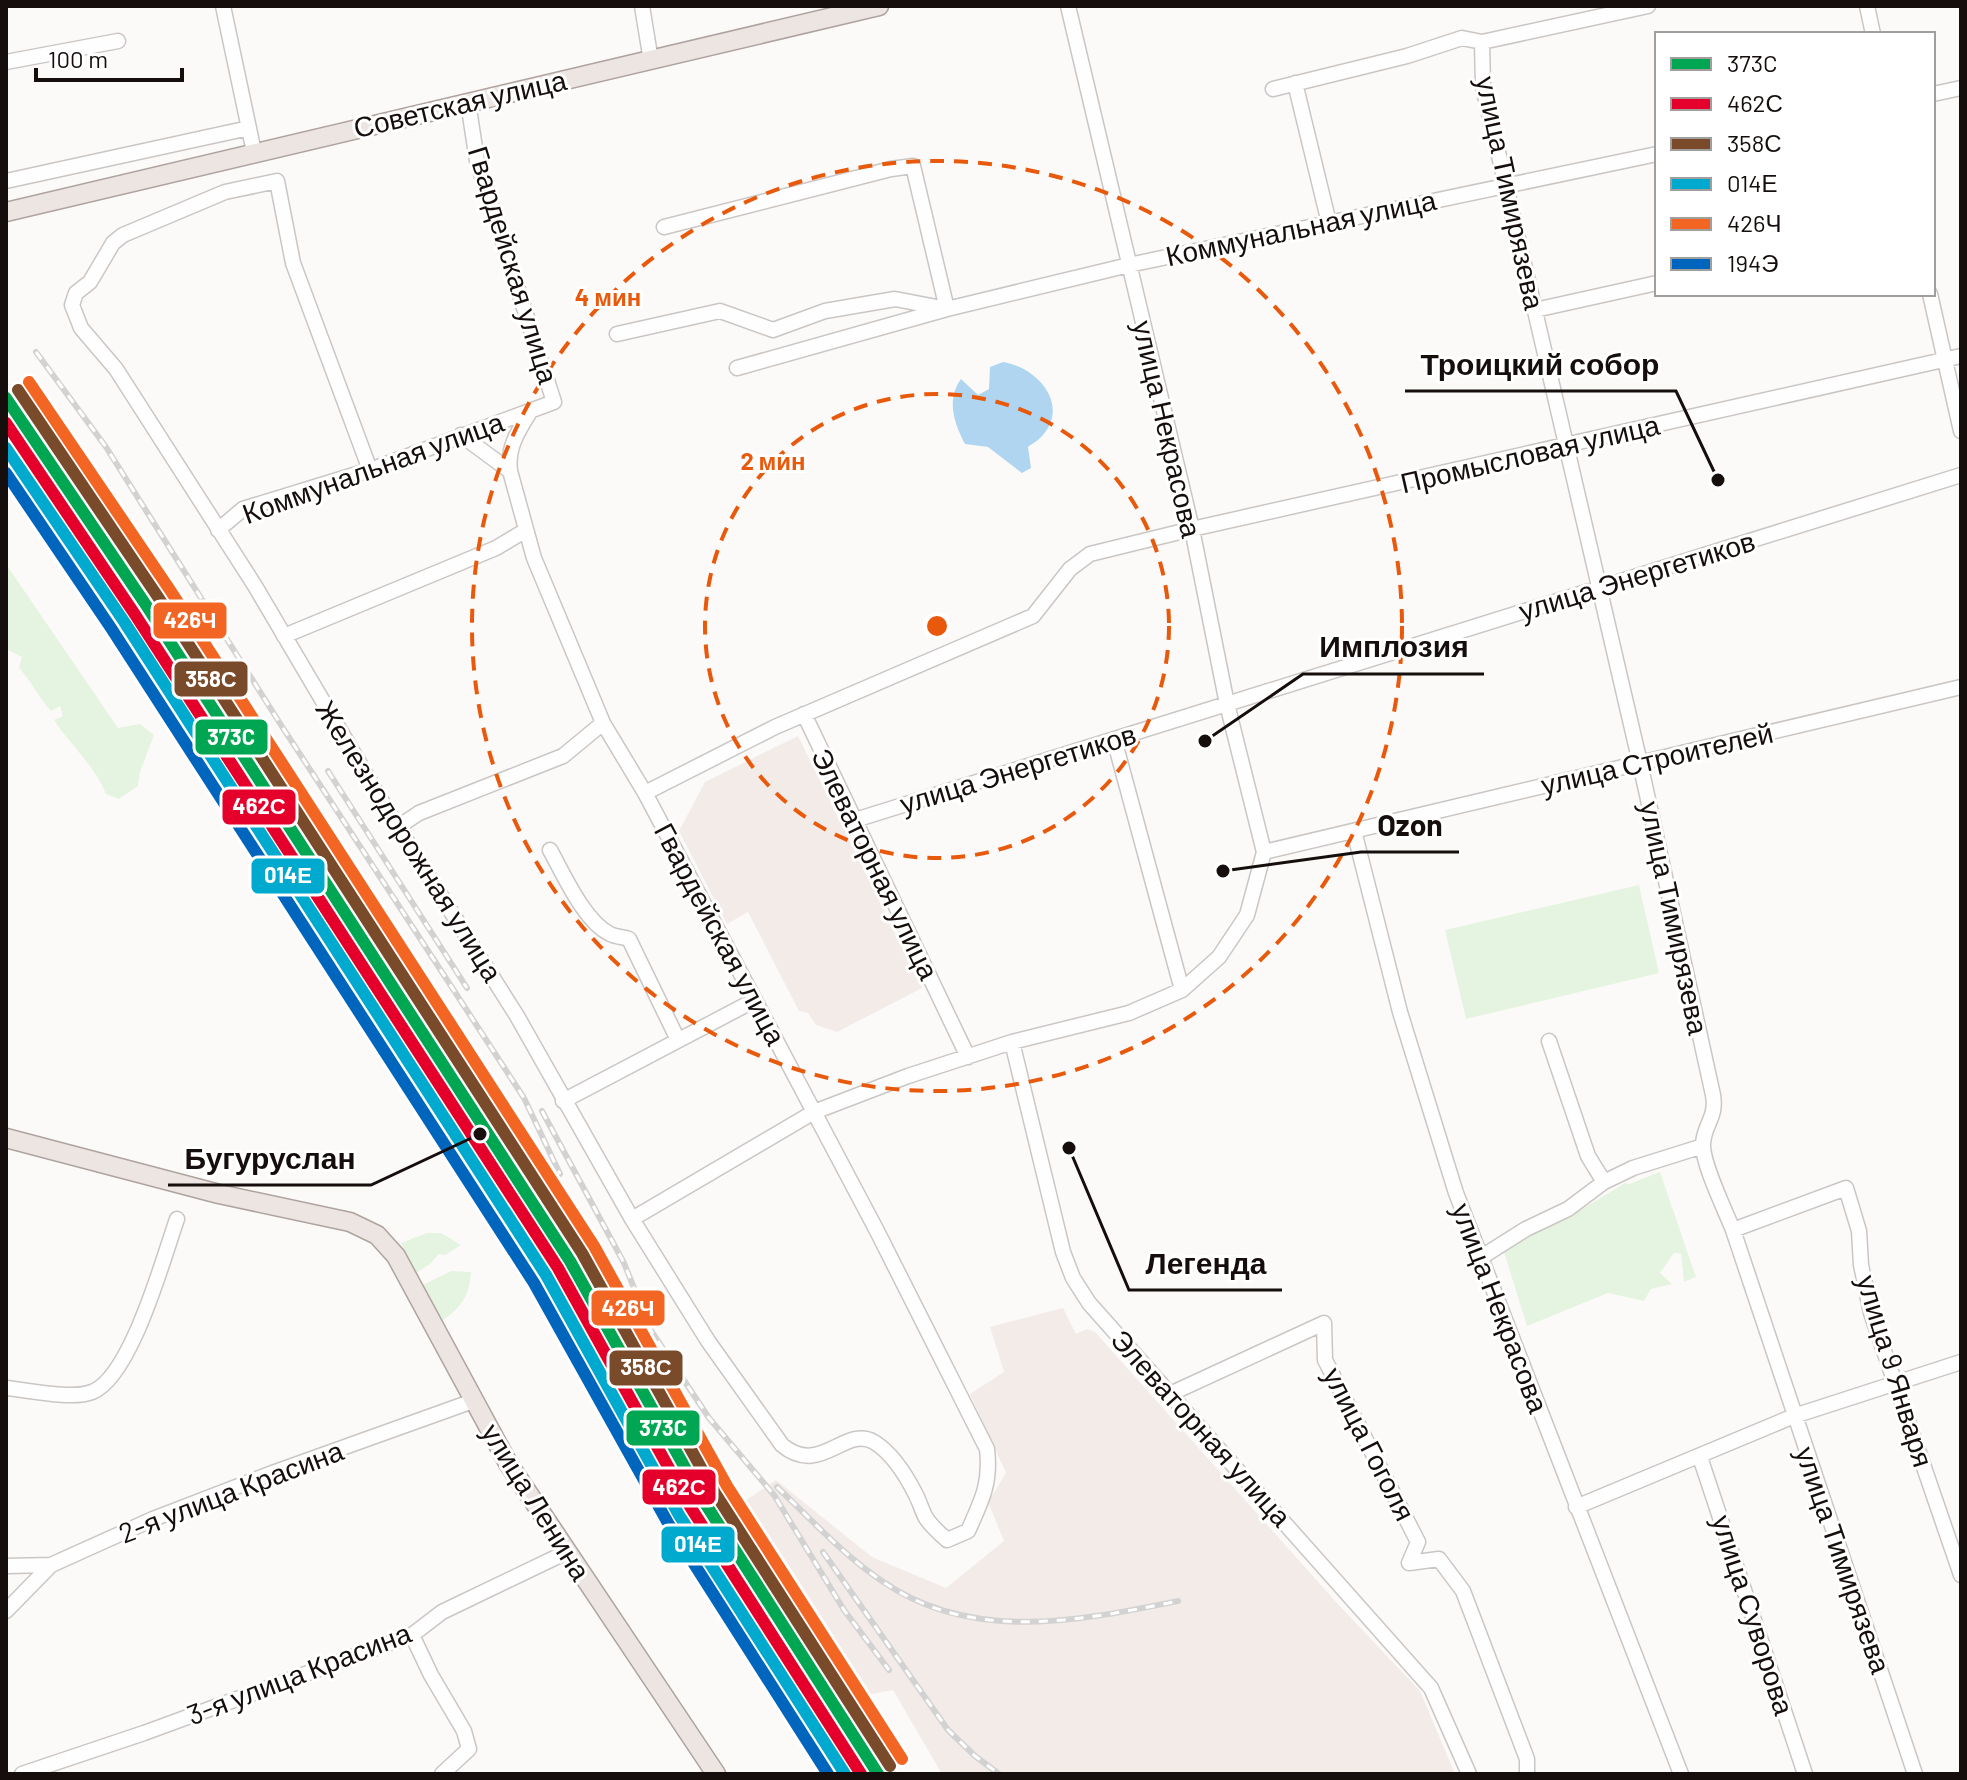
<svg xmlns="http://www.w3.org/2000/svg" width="1967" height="1780" viewBox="0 0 1967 1780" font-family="Barlow,sans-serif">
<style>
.built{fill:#f2ebe8}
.green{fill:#e5f4e0}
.water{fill:#b0d5f1}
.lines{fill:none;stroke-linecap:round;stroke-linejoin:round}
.minor-casing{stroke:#cac6c4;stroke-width:17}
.major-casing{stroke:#afa39e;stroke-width:21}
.minor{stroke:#fffefe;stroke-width:14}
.major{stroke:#ece5e2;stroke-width:18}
.rail-casing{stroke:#d3d2d2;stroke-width:6}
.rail{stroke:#fff;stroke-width:3;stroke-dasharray:9;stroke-linecap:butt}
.rail-1-casing{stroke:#fff;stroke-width:18}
.rail-2-casing{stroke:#fff;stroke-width:18}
.rail-3-casing{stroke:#fff;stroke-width:18}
.rail-4-casing{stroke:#fff;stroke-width:18}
.rail-5-casing{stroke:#fff;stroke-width:18}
.rail-6-casing{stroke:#fff;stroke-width:18}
.rail-1{stroke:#00a651;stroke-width:12}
.rail-2{stroke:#e4002b;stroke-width:12}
.rail-3{stroke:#7a4b2a;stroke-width:12}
.rail-4{stroke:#00a9ce;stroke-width:12}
.rail-5{stroke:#f26522;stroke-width:12}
.rail-6{stroke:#0065bd;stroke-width:12}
.ring{fill:none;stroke:#e8590c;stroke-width:4;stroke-dasharray:14 10}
.labels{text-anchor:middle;stroke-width:6;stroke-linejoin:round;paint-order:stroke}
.street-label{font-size:28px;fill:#150e0c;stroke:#fff}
.centre{fill:#e8590c;stroke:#fff;stroke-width:4}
.ring-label{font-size:24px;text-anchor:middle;font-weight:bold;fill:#e8590c;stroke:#fff;stroke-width:6;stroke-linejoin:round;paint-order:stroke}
.leader{fill:none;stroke:#150e0c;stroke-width:3}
.callout-dot{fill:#150e0c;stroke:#fff;stroke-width:3}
.callout-label{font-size:30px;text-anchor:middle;font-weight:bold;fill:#150e0c;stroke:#fff;stroke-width:6;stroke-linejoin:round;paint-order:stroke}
.line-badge{stroke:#fff;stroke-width:3}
.badge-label{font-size:22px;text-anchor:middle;font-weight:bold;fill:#fff}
</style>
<rect width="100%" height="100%" fill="#fcfaf9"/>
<path class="built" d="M798,736L922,988L837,1032L816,1025L808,1013L799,1011L748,912L727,924L679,831L705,782Z
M1063,1308L1076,1334L1087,1329L1095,1332L1336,1602L1420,1691L1455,1774H942L893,1690L866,1695L802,1592L792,1589L742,1503L776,1480L872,1557L946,1588L1004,1541L988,1502L1006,1473L970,1394L1004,1372L990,1327Z"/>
<path class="green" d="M6,564L118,728L140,724L154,735L140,772L138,786L119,799L106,794C95,766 71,746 54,720L63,716L60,706L51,711C38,697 32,682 19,668L22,657L6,649Z
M1639,885L1659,973L1466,1019L1445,930Z
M1660,1172L1696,1277L1684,1282L1681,1254L1674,1253L1660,1273L1672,1284L1651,1289L1644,1301L1608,1293L1527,1326L1503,1249L1569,1217L1625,1183L1629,1184Z
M427,1233H441L461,1245L445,1255L439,1254L430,1264L416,1273L401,1243Z
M451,1271L471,1272C470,1295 461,1308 442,1321L423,1285Z"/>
<path class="water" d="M1003,362C1036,367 1070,403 1043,435C1039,440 1032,444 1028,447L1031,468L1022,473L988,447L965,444C954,423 946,400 961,379L978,395L989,389L990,367Z"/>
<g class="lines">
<g class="minor-casing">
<path id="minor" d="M223,6L254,152
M642,6L651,61
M1867,6L1873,34
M1482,42L1483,87L1640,763L1713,1095C1717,1118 1704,1124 1703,1144C1702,1163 1725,1210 1733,1230L1915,1774
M6,62L118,41
M1295,83L1329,223
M1273,89L1407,56L1462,38L1482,42L1648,6
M1933,94L1961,88
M6,181L249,128
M1930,294L1961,431
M1535,310L1657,283
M617,334L720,311L773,330L825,311L895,299L947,309L913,166L891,169L664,227
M737,368L947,309L1129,265L1657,154
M461,435L510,471
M370,470L293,263L277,181L225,192L123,235L113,243L90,282L76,293L72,305L81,328L116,369L255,586L390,815L517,1016L632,1219L708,1341L782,1445C820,1477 845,1425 874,1442C892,1453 907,1477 916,1495C920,1503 922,1511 926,1518C932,1527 939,1533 947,1540L968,1531C982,1500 991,1483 987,1449L877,1231L696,889L645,793L603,723L534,558L510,471C507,448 518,431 530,412
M218,530L243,509L370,470L554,402L477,161L468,102
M284,636L496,548L526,530
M804,714L968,1057
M1114,739L1182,990
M645,793L775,727L1033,616L1070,569L1090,554L1192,529L1961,356
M855,820L1961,475
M398,827L419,813L563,756L603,723
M1354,831L1400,1012L1456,1193L1681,1774
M550,850C564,875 584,921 610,934C616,937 623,937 629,939L678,1040
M1264,852L1961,687
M1549,1041L1588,1156L1604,1182
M1012,1042L1063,1252L1073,1278L1089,1303L1431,1688L1469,1774
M563,1101L755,1000
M632,1219L814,1112L908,1076L1012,1042L1129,1013L1182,990L1219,957L1247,915L1264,852L1227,704L1192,529L1068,6
M1733,1230L1846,1188L1859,1231L1861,1265L1871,1313L1961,1575
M1480,1258L1526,1229L1568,1209L1604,1182L1633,1168L1703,1146
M6,1388C28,1390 72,1400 92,1392C131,1377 163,1259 177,1219
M1170,1394L1324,1323L1325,1360L1418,1542L1409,1563L1439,1559L1463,1591L1527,1759V1774
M1700,1457L1805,1774
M1576,1507L1794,1416L1961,1362
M6,1566L51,1565
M6,1611L51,1565L153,1519L275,1472L473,1401
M412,1635L431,1675L464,1731L469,1749L442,1774
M22,1774L144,1733L412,1635L442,1612L567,1552"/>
</g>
<g class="major-casing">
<path id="major" d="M6,212L879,6
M6,1138L219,1194L350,1222L377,1235L396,1256L508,1463L716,1774"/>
</g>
<use href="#minor" class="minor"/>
<use href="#major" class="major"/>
<g class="rail-casing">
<path id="rail" d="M36,352L106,447L281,725L524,1098L560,1174
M146,688L367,1024L429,1104
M328,771L467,988
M542,1111L624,1263L652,1333
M648,1326L709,1418L774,1495L844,1610L889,1670
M777,1487C811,1519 843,1555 882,1581C971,1643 1079,1621 1178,1601
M823,1552L948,1730L975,1756L999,1774"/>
</g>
<use href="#rail" class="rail"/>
<g class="rail-1-casing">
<path id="rail-1" d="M6,398L146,605L570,1261L703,1500L878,1774"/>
</g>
<g class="rail-2-casing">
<path id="rail-2" d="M6,423L134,613L558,1268L691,1508L861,1774"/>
</g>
<g class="rail-3-casing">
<path id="rail-3" d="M18,390L158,597L582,1253L715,1493L890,1766"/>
</g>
<g class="rail-4-casing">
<path id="rail-4" d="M6,448L123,620L546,1275L679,1515L845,1774"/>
</g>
<g class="rail-5-casing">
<path id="rail-5" d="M29,382L170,590L594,1246L727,1486L902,1759"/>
</g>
<g class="rail-6-casing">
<path id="rail-6" d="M6,473L111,628L534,1283L668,1523L828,1774"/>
</g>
<use href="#rail-1" class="rail-1"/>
<use href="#rail-2" class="rail-2"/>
<use href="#rail-3" class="rail-3"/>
<use href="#rail-4" class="rail-4"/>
<use href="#rail-5" class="rail-5"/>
<use href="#rail-6" class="rail-6"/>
</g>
<g class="ring">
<circle cx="937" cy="626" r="232"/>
<circle cx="937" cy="626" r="465"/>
</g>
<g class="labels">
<g class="street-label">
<text transform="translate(460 104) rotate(-13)" y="10">Советская улица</text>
<text transform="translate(1510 193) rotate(78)" y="10">улица Тимирязева</text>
<text transform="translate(1301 228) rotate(-12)" y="10">Коммунальная улица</text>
<text transform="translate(513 265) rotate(73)" y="10">Гвардейская улица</text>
<text transform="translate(1167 429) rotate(77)" y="10">улица Некрасова</text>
<text transform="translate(1530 454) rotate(-13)" y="10">Промысловая улица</text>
<text transform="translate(373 468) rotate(-20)" y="10">Коммунальная улица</text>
<text transform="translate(1637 576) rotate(-17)" y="10">улица Энергетиков</text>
<text transform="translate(1657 759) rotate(-13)" y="10">улица Строителей</text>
<text transform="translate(1018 769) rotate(-17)" y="10">улица Энергетиков</text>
<text transform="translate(409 841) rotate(58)" y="10">Железнодорожная улица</text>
<text transform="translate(875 864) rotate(64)" y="10">Элеваторная улица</text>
<text transform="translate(1674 918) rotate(78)" y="10">улица Тимирязева</text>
<text transform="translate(720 934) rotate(62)" y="10">Гвардейская улица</text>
<text transform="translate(1500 1308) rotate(69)" y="10">улица Некрасова</text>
<text transform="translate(1895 1371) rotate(73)" y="10">улица 9 Января</text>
<text transform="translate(1201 1428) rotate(48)" y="10">Элеваторная улица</text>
<text transform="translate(1369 1444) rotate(63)" y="10">улица Гоголя</text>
<text transform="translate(231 1492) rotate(-21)" y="10">2-я улица Красина</text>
<text transform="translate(536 1502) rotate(58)" y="10">улица Ленина</text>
<text transform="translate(1843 1560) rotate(71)" y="10">улица Тимирязева</text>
<text transform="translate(1753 1615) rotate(72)" y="10">улица Суворова</text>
<text transform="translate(299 1674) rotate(-21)" y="10">3-я улица Красина</text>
</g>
</g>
<circle cx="937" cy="626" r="12" class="centre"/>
<g class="ring-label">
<text x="608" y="306">4 мин</text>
<text x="773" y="470">2 мин</text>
</g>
<path class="leader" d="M1718 480L1676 391H1405M1205 741L1303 674H1484M1223 871L1361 852H1459M480 1134L371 1185H168M1069 1148L1129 1290H1282"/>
<g class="callout-dot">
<circle cx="1718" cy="480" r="8"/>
<circle cx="1205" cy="741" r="8"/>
<circle cx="1223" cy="871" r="8"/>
<circle cx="480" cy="1134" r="8"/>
<circle cx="1069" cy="1148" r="8"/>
</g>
<g class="callout-label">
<text x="1540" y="375">Троицкий собор</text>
<text x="1394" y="657">Имплозия</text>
<text x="1410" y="836">Ozon</text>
<text x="270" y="1169">Бугуруслан</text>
<text x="1206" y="1274">Легенда</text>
</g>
<g class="line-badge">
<rect x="152" y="601" width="76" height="39" rx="8" fill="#f26522"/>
<rect x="173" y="660" width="76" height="38" rx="8" fill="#7a4b2a"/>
<rect x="194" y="718" width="75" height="38" rx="8" fill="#00a651"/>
<rect x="221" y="788" width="76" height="38" rx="8" fill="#e4002b"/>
<rect x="250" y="857" width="76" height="38" rx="8" fill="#00a9ce"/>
<rect x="590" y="1289" width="76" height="38" rx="8" fill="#f26522"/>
<rect x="608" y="1349" width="76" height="38" rx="8" fill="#7a4b2a"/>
<rect x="625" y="1409" width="76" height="38" rx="8" fill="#00a651"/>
<rect x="641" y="1468" width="76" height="38" rx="8" fill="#e4002b"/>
<rect x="660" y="1525" width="76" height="39" rx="8" fill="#00a9ce"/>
</g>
<g class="badge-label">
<text x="190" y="628">426Ч</text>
<text x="211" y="687">358С</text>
<text x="231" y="745">373C</text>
<text x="259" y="814">462С</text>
<text x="288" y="883">014Е</text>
<text x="628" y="1316">426Ч</text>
<text x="646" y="1375">358С</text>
<text x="663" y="1436">373C</text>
<text x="679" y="1495">462С</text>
<text x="698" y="1552">014Е</text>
</g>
<rect width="1967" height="1780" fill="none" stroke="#150e0c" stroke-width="16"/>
<rect x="1655" y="32" width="280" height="264" fill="#ffffff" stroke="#a19f9e" stroke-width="2"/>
<rect x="1671" y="58" width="40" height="12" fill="#00a651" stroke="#a19f9e" stroke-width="2"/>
<text x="1727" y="72" font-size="24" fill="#150e0c">373C</text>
<rect x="1671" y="98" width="40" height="12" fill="#e4002b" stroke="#a19f9e" stroke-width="2"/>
<text x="1727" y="112" font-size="24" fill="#150e0c">462С</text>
<rect x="1671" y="138" width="40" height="12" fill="#7a4b2a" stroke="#a19f9e" stroke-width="2"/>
<text x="1727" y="152" font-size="24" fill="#150e0c">358С</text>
<rect x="1671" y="178" width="40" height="12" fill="#00a9ce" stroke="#a19f9e" stroke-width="2"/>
<text x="1727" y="192" font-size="24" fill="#150e0c">014Е</text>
<rect x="1671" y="218" width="40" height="12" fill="#f26522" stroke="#a19f9e" stroke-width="2"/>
<text x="1727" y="232" font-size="24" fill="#150e0c">426Ч</text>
<rect x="1671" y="258" width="40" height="12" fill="#0065bd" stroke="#a19f9e" stroke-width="2"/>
<text x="1727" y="272" font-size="24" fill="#150e0c">194Э</text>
<path d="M36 68v12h146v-12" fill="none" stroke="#150e0c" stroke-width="4"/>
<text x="48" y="68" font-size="24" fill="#150e0c" stroke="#ffffff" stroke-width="6" paint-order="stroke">100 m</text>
</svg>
